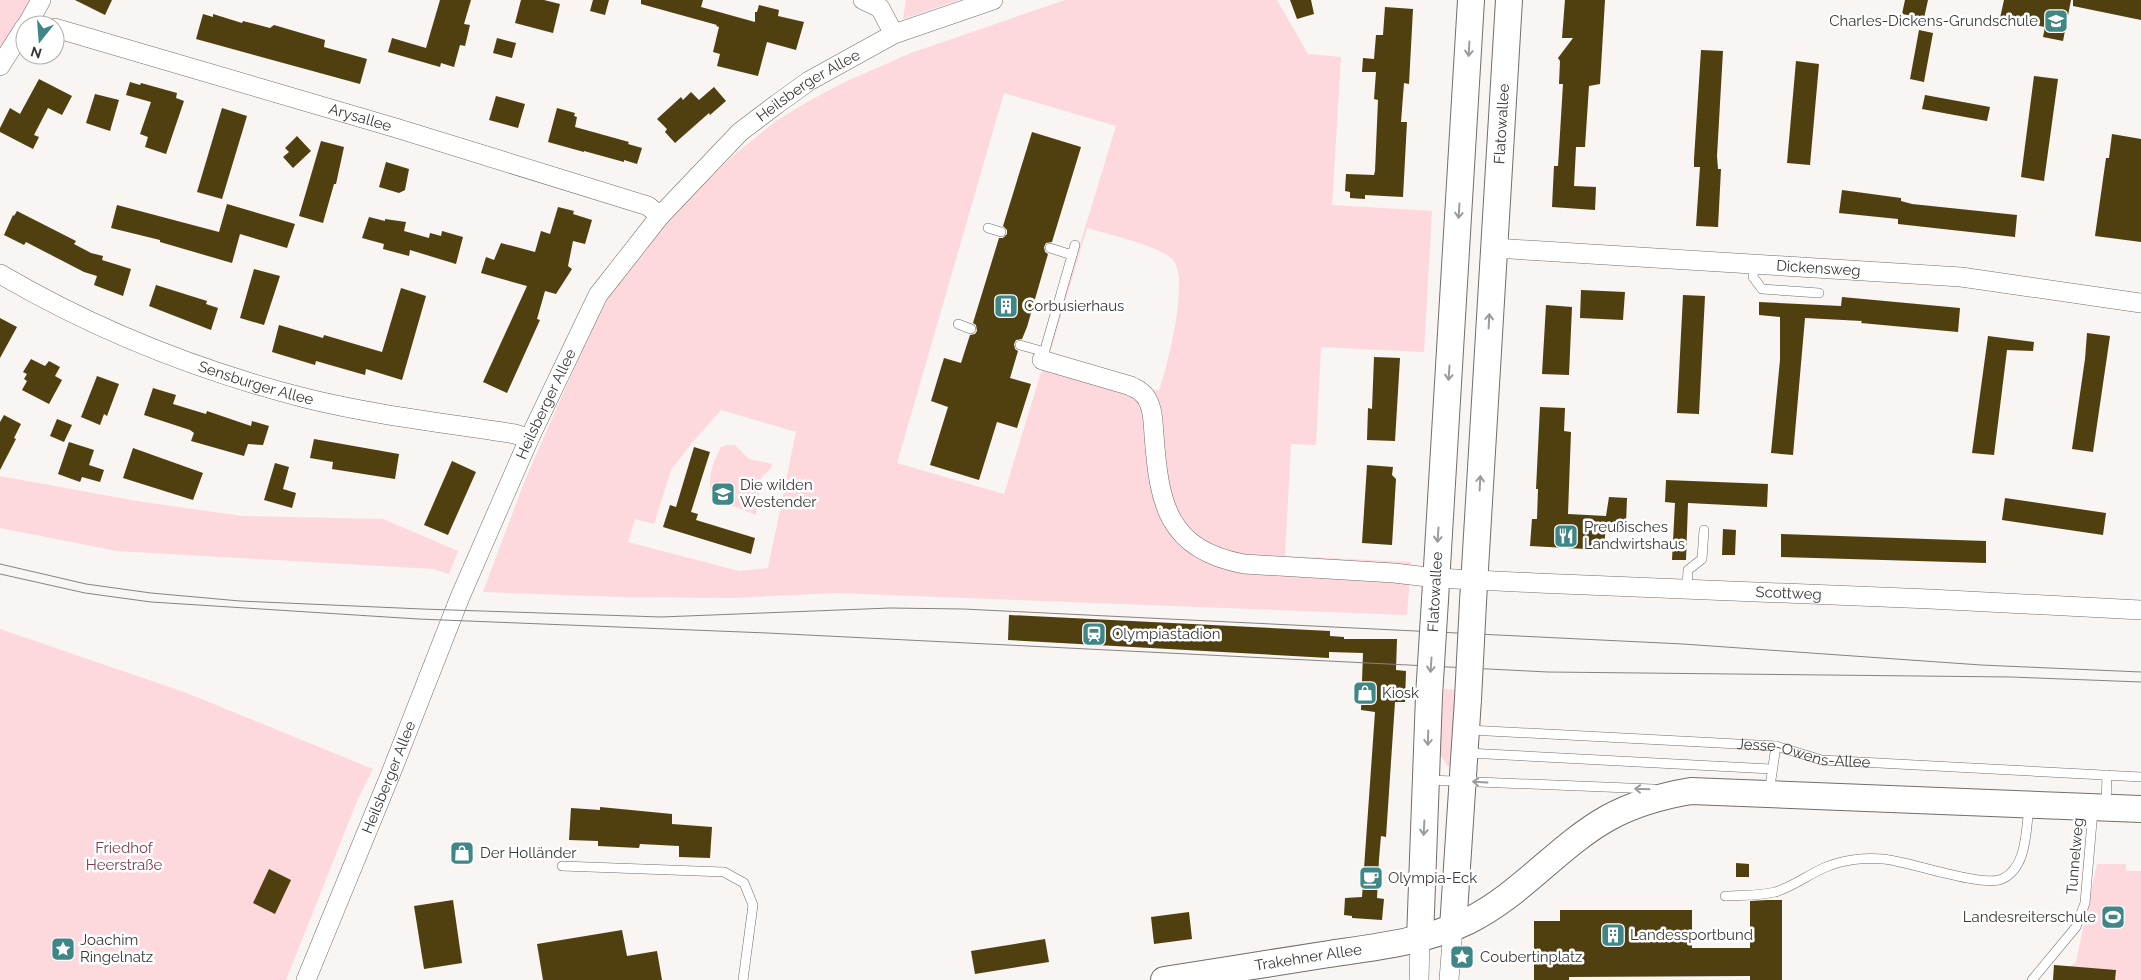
<svg xmlns="http://www.w3.org/2000/svg" width="2141" height="980" viewBox="0 0 2141 980" font-family="Raleway,sans-serif">
<style>
.green{fill:#fdd8dc;fill-rule:evenodd}
.building{fill:#503f0f}
.lines{fill:none;stroke-linecap:round;stroke-linejoin:round}
.lane-casing{stroke:#716e6c;stroke-width:10}
.street-casing{stroke:#716e6c;stroke-width:20}
.secondary-casing{stroke:#716e6c;stroke-width:28}
.lane{stroke:#fff;stroke-width:9}
.street{stroke:#fff;stroke-width:19}
.secondary{stroke:#fff;stroke-width:26}
.tram{stroke:#858381;stroke-width:1}
.secondary-bridge-casing{stroke:#716e6c;stroke-width:28;stroke-linecap:butt}
.secondary-bridge{stroke:#fff;stroke-width:26}
.oneway{stroke:#9c9c9c}
.labels{text-anchor:middle;stroke-width:5;stroke-linejoin:round;paint-order:stroke}
.poi-label{font-size:15px;fill:#3a3938;stroke:#fff;text-anchor:start}
.street-label{font-size:15px;fill:#3a3938;stroke:#fff}
.park-label{font-size:15px;fill:#803a48;stroke:#fff}
</style>
<rect width="100%" height="100%" fill="#f8f5f2"/>
<path class="green" d="M0,0H32L0,50Z
M906,0H959L903,19Z
M1065,0H1277L1308,54L1341,57L1332,205L1432,211L1424,352L1321,347L1316,445L1291,444L1285,556L1411,562L1407,615L838,593L730,598L624,597L483,592L525,480L604,301L674,213L735,154L776,121L807,102L847,81L911,53ZM1004,93L1116,126L1004,494L897,463ZM1087,228C1107,234 1161,246 1173,260C1190,278 1167,368 1159,391L1049,357ZM721,410L796,432L768,568L739,571L628,542L635,519L654,524L671,470L691,444Z
M727,445H735L749,459L772,464L771,468L761,478L756,515L712,498C707,478 712,465 721,447Z
M0,476L136,501L242,516L383,519L458,551L449,574L434,569L117,551L0,528Z
M0,629L184,692L373,769L357,801L286,980H0Z
M1444,689L1456,690L1450,766H1447L1439,752Z
M2097,864H2126V871H2141V980H2052L2076,962Z"/>
<path class="building" d="M75,0H112L105,15Z
M440,0H471L464,24L470,25L465,46L460,45L454,67L441,63L440,67L388,52L392,38L426,48Z
M521,0H544L560,4L553,33L515,23Z
M593,0H609L605,15L590,11Z
M641,0H703L701,7L755,22V12H757L759,5L779,10L778,16L804,22L796,50L767,42L758,76L717,66L720,54L713,52L719,27L716,26L717,25L641,4Z
M1290,0H1311L1314,14L1297,19Z
M1565,0H1605L1600,84L1589,86L1585,147H1576L1574,186L1596,187L1595,210L1552,207L1554,166H1558L1563,84H1559L1560,61L1558,58L1573,38H1562Z
M1905,0H1928L1924,18L1902,14Z
M2004,0H2071L2063,41L2043,37L2045,27L2000,18Z
M2073,0H2141V20L2073,6Z
M1385,7L1413,9L1409,84L1404,83L1401,122H1407L1403,197L1365,195V199L1350,198V192L1345,191L1346,174L1374,175L1375,171L1378,100L1374,99L1376,72H1362L1363,58L1374,59L1376,35H1383Z
M203,14L213,17V14L242,23L243,21L270,28L274,25L325,40L324,47L367,59L360,84L196,39Z
M1919,30L1933,33L1924,82L1910,79Z
M497,38L516,43L512,58L493,53Z
M1701,50L1723,51L1717,156L1718,169H1721L1718,227L1696,226L1700,167H1694V159Z
M1796,61L1819,64L1810,165L1787,163Z
M2034,76L2058,79L2044,181L2021,177Z
M39,79L72,96L62,115L48,108L34,135L39,137L33,149L0,132V128L10,108L20,114Z
M130,82L140,85L141,83L177,93L176,98L184,101L166,154L145,147L148,137L140,134L151,102L126,95Z
M714,87L726,101L710,115L709,113L675,143L665,132L667,129L657,119L681,97L683,100L691,92L699,100Z
M95,94L119,100L110,131L86,123Z
M1925,95L1990,107L1987,121L1922,109Z
M496,96L525,104L518,128L489,120Z
M222,108L247,116L222,199L197,192Z
M557,108L575,113L574,116L577,117L575,127L629,142L628,144L642,148L637,164L624,160V162L584,151V152L548,142Z
M1032,132L1081,147L1052,242L1046,243L1044,247L1045,252L1048,254L1027,327L1022,339L1016,340L1014,344L1015,349L1018,351L1010,378L1031,384L1017,428L997,422L979,480L930,465L948,407L931,401L944,358L961,363L970,335L975,334L977,331L976,325L973,323L999,238H1003L1007,234V230L1003,226Z
M2112,134L2141,139V242L2095,236L2106,158H2109Z
M297,136L311,151L293,168L283,157L289,152L285,148Z
M321,141L344,147L336,184H334L323,223L299,216Z
M386,162L409,169L405,190L399,193L379,187Z
M1842,190L1901,198V201L1912,204L2017,215L2015,237L1898,224V219L1839,213Z
M227,204L295,224L287,248L240,234L232,263L160,242V240L111,228L117,205L219,232Z
M558,207L574,211L573,214L592,220L585,244L573,241L568,266L572,269L556,294L545,291L537,319L540,320L507,393L483,382L527,286L481,273L486,257L494,260L501,243L535,252L541,231L550,234Z
M17,211L76,241L74,244L91,253L103,256L102,260L131,269L123,296L94,285L97,276L84,272L26,242L24,245L4,235L13,215L14,216Z
M369,217L385,221V219L406,222L404,231L429,238L430,233L441,236L442,231L463,237L456,264L410,250L409,256L383,249L384,244L362,238Z
M254,269L280,276L264,325L240,318Z
M156,285L207,301L206,304L218,308L211,330L149,306Z
M401,288L426,296L402,380L366,369L365,375L316,361L315,365L272,352L279,325L323,338L324,335L382,352Z
M1581,290L1625,292L1623,320L1580,318Z
M1683,295L1705,296L1699,414L1677,413Z
M1842,297L1960,308L1958,332L1861,323L1862,321L1805,318L1793,455L1771,453L1780,360V317L1759,315V302L1841,306Z
M1546,305L1572,307L1569,375L1542,374Z
M0,318L17,327L0,358Z
M2087,333L2110,336L2093,452L2072,449L2085,359Z
M1988,336L2034,342L2033,351L2007,350L1994,455L1972,453Z
M1374,357L1400,358L1395,441L1367,440L1368,408L1372,409Z
M31,359L45,366L49,361L60,367L55,376L62,380L49,404L22,390L27,381L24,379L27,374L23,372Z
M97,376L119,384L107,416L104,414L100,425L81,417Z
M153,388L176,395L173,404L206,414L207,411L251,426L252,421L269,426L263,445L248,444L244,456L191,441L194,433L190,430L144,415Z
M1540,407L1565,408L1564,431L1571,432L1568,514L1606,516L1609,497L1627,498L1626,524L1606,523L1604,550L1530,546L1532,519H1537L1538,489H1536Z
M4,415L21,424L14,438L16,439L0,470V422Z
M57,419L72,425L64,442L50,436Z
M314,439L399,454L395,479L332,469L333,462L310,458Z
M69,442L94,450L89,465L104,470L100,482L82,477L80,482L58,474Z
M694,447L710,452L691,512L698,514L696,520L755,538L751,554L663,527L670,505L676,507Z
M133,448L203,473L193,500L123,478Z
M452,461L476,472L448,535L424,525Z
M275,463L289,467L283,489L296,493L292,508L264,500Z
M1367,465L1393,467L1392,475L1396,479L1392,545L1362,543Z
M1666,480L1768,484L1767,507L1688,503L1686,560H1672L1675,503L1665,502Z
M2005,498L2106,513L2103,535L2002,520Z
M1723,529L1736,530L1735,555H1722Z
M1781,534L1986,541V563L1781,557Z
M1009,615L1330,631V636L1344,637V639H1397L1396,670L1406,671L1405,702H1395L1386,837L1381,836L1379,859L1377,898L1384,899L1382,920L1352,918V916L1344,915L1345,898L1362,897L1375,712L1361,710L1363,653L1329,652V658L1008,640Z
M600,807L672,814V824L712,827L710,858L679,857V846L640,844L639,848L598,846V841L569,840L571,808L600,810Z
M1736,863L1749,864V877H1736Z
M269,869L291,880L275,914L253,903Z
M453,900L462,963L424,969L414,906Z
M1767,900H1782V980H1750V976L1569,977V980H1534V921H1560V910H1692V948H1750V901Z
M1189,912L1192,939L1154,944L1151,917Z
M622,930L627,956L657,951L662,980H543L537,944Z
M1045,939L1049,962L975,974L971,951Z
M2054,965L2116,970L2115,980H2053Z"/>
<g class="lines">
<g class="lane-casing">
<g id="lane">
<path d="M988,228L1001,232"/>
<path d="M1050,248L1072,255"/>
<path d="M1754,263L1753,277L1762,289L1819,293"/>
<path d="M958,324L971,329"/>
<path d="M1020,345L1045,352"/>
<path d="M1042,360L1075,245"/>
<path d="M1687,589L1688,570L1702,559L1704,530"/>
<path id="s1" d="M1469,730L1776,746L1822,760L2141,777"/>
<path d="M1467,753L1771,769"/>
<path d="M1429,780L1653,789"/>
<path d="M1769,793L1776,746"/>
<path d="M2106,805L2107,775"/>
<path d="M562,866L724,872L744,883L753,905L743,980"/>
<path d="M1725,896C1742,895 1758,896 1775,892C1793,887 1809,874 1826,867C1843,860 1865,857 1883,859C1909,861 1983,888 2002,879C2027,868 2026,830 2029,807"/>
<path d="M2032,980L2076,927L2085,903L2093,810"/>
</g>
</g>
<g class="street-casing">
<g id="street">
<path d="M863,0L880,8L894,34"/>
<path d="M27,25L41,0"/>
<path id="s2" d="M55,28L396,128L648,206L660,216"/>
<path d="M0,66L25,27"/>
<path id="s3" d="M1494,248L1961,277L2141,303"/>
<path id="s4" d="M0,274C94,329 199,371 305,398C373,415 445,423 515,434L529,439"/>
<path id="s5" d="M1042,360L1131,386C1134,388 1138,389 1141,392C1153,401 1153,421 1154,435C1159,503 1167,550 1244,564L1394,573L1436,578L1537,583L1930,599L2141,610"/>
<path id="s6" d="M306,980L391,773L460,597L529,439L598,295L660,216L740,132L777,104L809,81L894,34L993,0"/>
<path d="M1419,980L1420,939"/>
<path d="M1449,980L1453,928"/>
</g>
</g>
<g class="secondary-casing">
<g id="secondary">
<path d="M1435,600L1471,0"/>
<path id="s7" d="M1473,602L1509,0"/>
<path d="M1453,928L1468,699"/>
<path d="M1420,939L1429,696"/>
<path id="s8" d="M1164,980C1219,971 1274,963 1329,954C1376,947 1424,942 1468,921C1521,895 1558,846 1608,818C1635,803 1661,796 1691,791L2141,809"/>
</g>
</g>
<use href="#lane" class="lane"/>
<use href="#street" class="street"/>
<use href="#secondary" class="secondary"/>
<path class="tram" d="M0,564L86,584L151,593L240,601L422,609L661,617L890,608L963,609L1683,644L1981,665L2141,672
M0,574L85,593L151,602L418,619L767,633L1548,672L2011,677L2141,682"/>
<g class="secondary-bridge-casing">
<path id="secondary-bridge" d="M1429,696L1435,600
M1468,699L1473,602"/>
</g>
<use href="#secondary-bridge" class="secondary-bridge"/>
</g>
<defs><path id="oneway-shaft" d="M-6 0H5M1.5-3L5.5 0L1.5 3" fill="none" stroke-width="1.6" stroke-linecap="round" stroke-linejoin="round" transform="scale(1.25)"/></defs>
<g class="oneway">
<use href="#oneway-shaft" transform="translate(1469 49) rotate(93)"/>
<use href="#oneway-shaft" transform="translate(1459 211) rotate(93)"/>
<use href="#oneway-shaft" transform="translate(1489 321) rotate(-87)"/>
<use href="#oneway-shaft" transform="translate(1449 373) rotate(94)"/>
<use href="#oneway-shaft" transform="translate(1480 483) rotate(-87)"/>
<use href="#oneway-shaft" transform="translate(1438 535) rotate(94)"/>
<use href="#oneway-shaft" transform="translate(1431 665) rotate(94)"/>
<use href="#oneway-shaft" transform="translate(1428 738) rotate(92)"/>
<use href="#oneway-shaft" transform="translate(1480 782) rotate(-177)"/>
<use href="#oneway-shaft" transform="translate(1642 789) rotate(-178)"/>
<use href="#oneway-shaft" transform="translate(1424 828) rotate(93)"/>
</g>
<defs>
<g id="school-square" transform="scale(1.25)"><rect x="-9" y="-9" width="18" height="18" rx="4" fill="#3e8786" stroke="#fff"/><path d="M0-5L7-2L0 1L-7-2ZM-4 1L0 2.5L4 1V4Q0 6-4 4Z" fill="#fff"/></g>
<g id="building-square" transform="scale(1.25)"><rect x="-9" y="-9" width="18" height="18" rx="4" fill="#3e8786" stroke="#fff"/><path d="M-4-6H4V6H1V3H-1V6H-4ZM-2.5-4.3h1.7v1.8h-1.7ZM.8-4.3h1.7v1.8H.8ZM-2.5-1h1.7V.8h-1.7ZM.8-1h1.7V.8H.8Z" fill="#fff"/></g>
<g id="restaurant-square" transform="scale(1.25)"><rect x="-9" y="-9" width="18" height="18" rx="4" fill="#3e8786" stroke="#fff"/><path d="M-5-6h1v4h1v-4h1v4h1v-4h1v5L-1.5 .5V6h-2V.5L-5-1ZM5-6V6H3V1.5H1.5Q1.5-4 5-6Z" fill="#fff"/></g>
<g id="station-square" transform="scale(1.25)"><rect x="-9" y="-9" width="18" height="18" rx="4" fill="#3e8786" stroke="#fff"/><path d="M-3-6H3Q5-6 5-4V2Q5 4 3 4L4.5 6H3L1.5 4h-3L-3 6H-4.5L-3 4Q-5 4-5 2V-4Q-5-6-3-6ZM-3.5-4v3h7v-3ZM-3.5 1v1.5H-2V1ZM2 1v1.5H3.5V1Z" fill="#fff"/></g>
<g id="shop-square" transform="scale(1.25)"><rect x="-9" y="-9" width="18" height="18" rx="4" fill="#3e8786" stroke="#fff"/><path d="M-5-2.5h2.3a2.7 3.5 0 0 1 5.4 0H5L5.5 6h-11ZM-1.5-2.5h3a1.5 2.3 0 0 0-3 0Z" fill="#fff"/></g>
<g id="cafe-square" transform="scale(1.25)"><rect x="-9" y="-9" width="18" height="18" rx="4" fill="#3e8786" stroke="#fff"/><path d="M-5.5-4.5H6V0H3Q3 3.5 0 3.5H-2.5Q-5.5 3.5-5.5 0ZM3-3.2v2h1.7v-2ZM-6 4.5H4V6H-6Z" fill="#fff"/></g>
<g id="stadium-square" transform="scale(1.25)"><rect x="-9" y="-9" width="18" height="18" rx="4" fill="#3e8786" stroke="#fff"/><path d="M0-5a6.5 5 0 1 0 0 10a6.5 5 0 1 0 0-10ZM-3.5-1.8h7v3.6h-7Z" fill="#fff"/></g>
<g id="sight-square" transform="scale(1.25)"><rect x="-9" y="-9" width="18" height="18" rx="4" fill="#3e8786" stroke="#fff"/><path d="M0-6L1.8-2.2L6-1.7L2.9 1.2L3.7 5.4L0 3.3L-3.7 5.4L-2.9 1.2L-6-1.7L-1.8-2.2Z" fill="#fff"/></g>
</defs>
<g fill-rule="evenodd">
<use href="#school-square" x="2056" y="21"/>
<use href="#building-square" x="1006" y="306"/>
<use href="#school-square" x="723" y="494"/>
<use href="#restaurant-square" x="1566" y="536"/>
<use href="#station-square" x="1094" y="634"/>
<use href="#shop-square" x="1365" y="693"/>
<use href="#shop-square" x="462" y="853"/>
<use href="#cafe-square" x="1371" y="878"/>
<use href="#stadium-square" x="2113" y="917"/>
<use href="#building-square" x="1613" y="935"/>
<use href="#sight-square" x="63" y="949"/>
<use href="#sight-square" x="1462" y="957"/>
</g>
<g class="labels">
<g class="poi-label">
<text x="2038" y="26" text-anchor="end">Charles-Dickens-Grundschule</text>
<text x="1024" y="311">Corbusierhaus</text>
<text x="740" y="490">Die wilden<tspan x="740" dy="17">Westender</tspan></text>
<text x="1584" y="532">Preußisches<tspan x="1584" dy="17">Landwirtshaus</tspan></text>
<text x="1112" y="639">Olympiastadion</text>
<text x="1382" y="698">Kiosk</text>
<text x="480" y="858">Der Holländer</text>
<text x="1388" y="883">Olympia-Eck</text>
<text x="2096" y="922" text-anchor="end">Landesreiterschule</text>
<text x="1630" y="940">Landessportbund</text>
<text x="80" y="945">Joachim<tspan x="80" dy="17">Ringelnatz</tspan></text>
<text x="1480" y="962">Coubertinplatz</text>
</g>
<g class="street-label">
<text dy="5" stroke="none"><textPath href="#s6" startOffset="1044">Heilsberger Allee</textPath></text>
<text dy="5" stroke="none"><textPath href="#s2" startOffset="318">Arysallee</textPath></text>
<text dy="5" stroke="none"><textPath href="#s7" startOffset="479">Flatowallee</textPath></text>
<text dy="5" stroke="none"><textPath href="#s3" startOffset="325">Dickensweg</textPath></text>
<text dy="5" stroke="none"><textPath href="#s4" startOffset="279">Sensburger Allee</textPath></text>
<text dy="5" stroke="none"><textPath href="#s6" startOffset="624">Heilsberger Allee</textPath></text>
<text transform="translate(1435 592) rotate(-87)" y="5">Flatowallee</text>
<text dy="5" stroke="none"><textPath href="#s5" startOffset="871">Scottweg</textPath></text>
<text dy="5" stroke="none"><textPath href="#s1" startOffset="336">Jesse-Owens-Allee</textPath></text>
<text dy="5" stroke="none"><textPath href="#s6" startOffset="219">Heilsberger Allee</textPath></text>
<text transform="translate(2075 856) rotate(-85)" y="5">Tunnelweg</text>
<text dy="5" stroke="none"><textPath href="#s8" startOffset="146">Trakehner Allee</textPath></text>
</g>
<g class="park-label">
<text x="124" y="853">Friedhof<tspan x="124" dy="17">Heerstraße</tspan></text>
</g>
</g>
<g transform="translate(40 40) rotate(197)"><circle r="24" fill="#ffffff" stroke="#b0b0af"/>
<path d="M0-4L9 19L0 12L-9 19Z" fill="#3e8786"/>
<text y="-8" font-size="14" font-weight="bold" text-anchor="middle" fill="#3a3938">N</text>
</g>
</svg>
